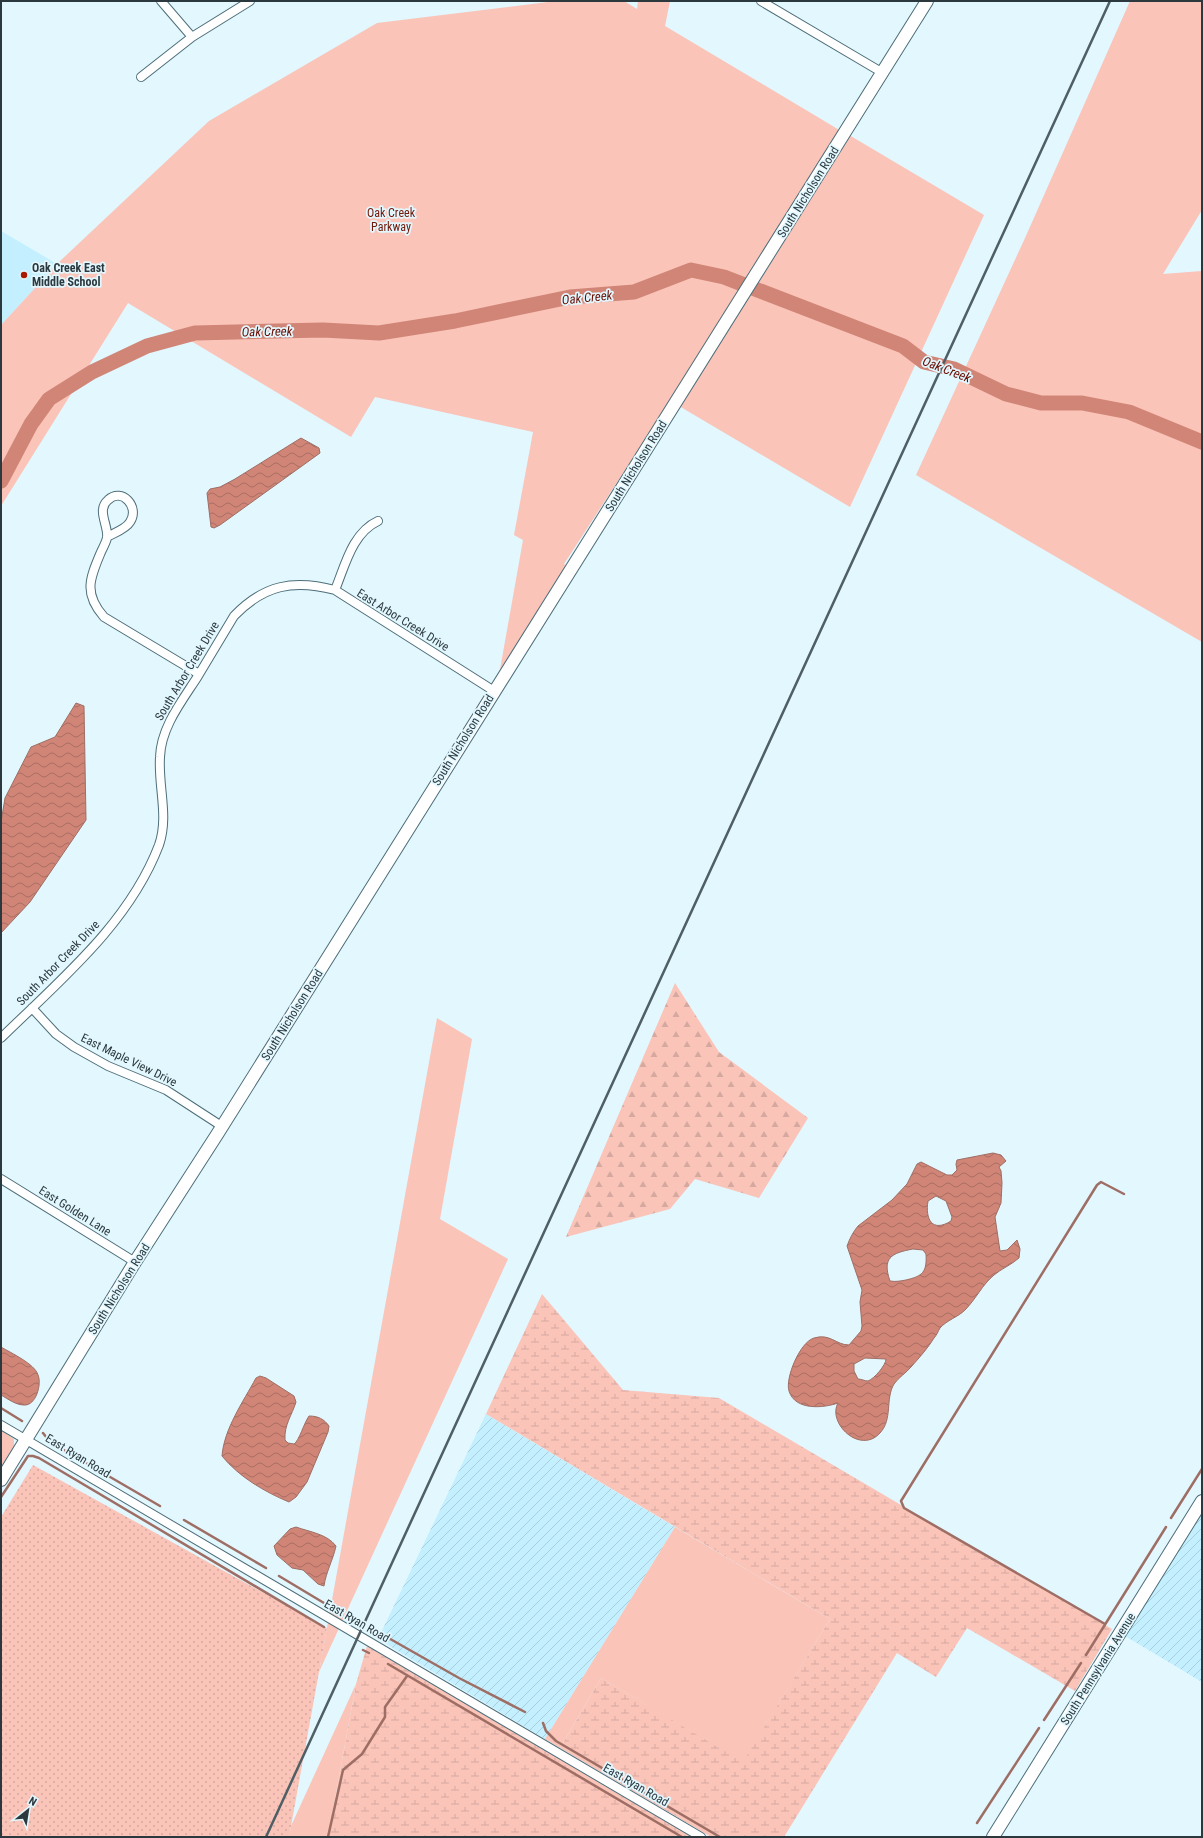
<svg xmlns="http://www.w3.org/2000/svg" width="1203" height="1838" viewBox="0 0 1203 1838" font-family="'Roboto Condensed',sans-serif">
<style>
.built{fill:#c3effe}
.industrial{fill:url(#industrial-furrows)}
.grass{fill:url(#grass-dots)}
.forest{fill:url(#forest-firs)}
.wetland{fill:url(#wetland-marsh)}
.green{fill:#fac4b9}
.water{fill:url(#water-waves);stroke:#9e6e65;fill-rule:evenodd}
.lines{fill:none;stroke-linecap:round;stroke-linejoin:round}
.stream{stroke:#9e6e65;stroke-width:2.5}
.river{stroke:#d08576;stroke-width:15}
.street-casing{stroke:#4e6e79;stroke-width:10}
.secondary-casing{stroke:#4e6e79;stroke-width:14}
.street{stroke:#fff;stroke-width:8}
.secondary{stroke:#fff;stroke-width:12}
.rail{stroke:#505f65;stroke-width:2.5}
.poi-dot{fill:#a91900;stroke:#e2f7fe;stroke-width:1.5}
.labels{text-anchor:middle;stroke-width:3.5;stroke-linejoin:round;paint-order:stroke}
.street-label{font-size:12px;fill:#2b393e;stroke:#e2f7fe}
.park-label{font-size:12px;fill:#721809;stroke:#e2f7fe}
.poi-label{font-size:12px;font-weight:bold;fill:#2b393e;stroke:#e2f7fe;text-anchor:start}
.water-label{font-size:13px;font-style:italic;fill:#680c00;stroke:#e2f7fe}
</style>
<defs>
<pattern id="industrial-furrows" width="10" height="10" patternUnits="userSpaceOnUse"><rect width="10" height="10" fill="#c3effe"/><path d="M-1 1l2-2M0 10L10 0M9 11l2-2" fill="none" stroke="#a8cedb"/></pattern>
<pattern id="grass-dots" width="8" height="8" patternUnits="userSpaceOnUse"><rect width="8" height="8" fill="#fac4b9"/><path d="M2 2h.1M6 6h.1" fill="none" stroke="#d6a9a0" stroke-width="1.8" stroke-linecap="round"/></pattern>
<pattern id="forest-firs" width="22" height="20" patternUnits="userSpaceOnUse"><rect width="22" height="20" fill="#fac4b9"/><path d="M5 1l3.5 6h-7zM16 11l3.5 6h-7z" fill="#d6a9a0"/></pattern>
<pattern id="wetland-marsh" width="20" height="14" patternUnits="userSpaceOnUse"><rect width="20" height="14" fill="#fac4b9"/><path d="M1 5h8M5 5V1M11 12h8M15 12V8" fill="none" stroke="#d6a9a0"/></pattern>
<pattern id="water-waves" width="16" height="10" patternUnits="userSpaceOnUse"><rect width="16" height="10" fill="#d08576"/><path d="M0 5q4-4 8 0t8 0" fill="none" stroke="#a96e62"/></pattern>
</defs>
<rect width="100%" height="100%" fill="#e2f7fe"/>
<path class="built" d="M1,231L57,264L1,325Z"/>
<path class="industrial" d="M486,1414L675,1527L545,1739L378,1639Z
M1202,1513V1682L1125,1636Z"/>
<path class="grass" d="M33,1465L327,1628L289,1837H1V1517Z"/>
<path class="forest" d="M675,983L719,1052L808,1118L759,1198L695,1179L670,1209L566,1237Z"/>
<path class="wetland" d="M542,1294L623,1390L719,1398L1112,1629L1075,1691L967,1628L936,1677L897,1653L784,1837H711L560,1748L601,1678L743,1761L830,1619L486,1414Z
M367,1646L692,1837H328L356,1684Z"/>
<path class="green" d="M556,1H624L637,9L638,1H670L665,26L841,131L707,344L564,564L572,569L499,675L523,540L514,535L533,432L375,397L351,437L128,303L1,506V325L59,262L209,121L377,23Z
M1130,1H1202V210L1163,274L1202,271V642L916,475L1025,238Z
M849,135L984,215L850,507L679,406L763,276Z
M437,1018L472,1039L440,1219L508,1259L319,1672Z
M1,1430L14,1439V1449L1,1472Z
M675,1527L830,1619L743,1762L601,1678L560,1748L545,1739Z
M356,1684L328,1837H289L291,1826Z"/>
<path class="water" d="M301,438L319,448L320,453L220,525L214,528L211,527L207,493L210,489L220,487L235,479Z
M76,703L84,706L86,820L30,902L1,933V822L5,798L31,747L55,737Z
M993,1153L1001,1155L1006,1161L999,1167L1001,1171L1002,1183L1001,1203L995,1217L1000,1251L1007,1250L1017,1240L1020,1249L1019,1258C1011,1265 1001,1269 994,1275C982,1285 976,1299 965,1310C958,1317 947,1320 940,1328C938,1331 937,1335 934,1338C928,1348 919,1358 911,1367C906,1373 899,1377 894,1384C885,1399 893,1419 880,1433C860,1455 827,1423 838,1403C824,1408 795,1411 789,1391C785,1378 800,1342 814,1338C830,1333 836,1345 849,1345L861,1331L862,1326L860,1302L862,1290L847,1246C850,1238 853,1232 858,1226L892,1200L907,1184L917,1164L921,1162L947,1175H952L957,1170L956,1164L957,1160ZM936,1196L946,1201L952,1217L951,1221C932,1233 925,1219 928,1201ZM913,1249L923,1250L926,1254C927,1272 923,1276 906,1280C900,1281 896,1282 890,1281C882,1258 891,1253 913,1249ZM865,1358L886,1359C886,1365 874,1379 868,1381C865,1381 861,1379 858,1379L854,1371V1364Z
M1,1347C11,1353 35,1364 38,1375C42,1384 36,1406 24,1405C16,1405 8,1399 1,1395Z
M260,1376L266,1378L294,1396L296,1402C292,1415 284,1425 285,1440L288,1443L294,1444C299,1441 304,1423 309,1416C318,1416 324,1419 329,1426L328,1432L307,1482L296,1497L289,1502C265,1492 239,1477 222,1456C224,1429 243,1402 256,1378Z
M296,1527C310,1532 327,1534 336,1546C333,1560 326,1572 324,1586L318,1584L303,1570L292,1568L277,1555L274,1546L290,1529Z"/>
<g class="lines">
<path class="stream" d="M1,1408L22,1421
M43,1433L50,1442L160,1506
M1,1497L28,1456H33L39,1458L324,1627
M1171,1518L1202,1469
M184,1520L266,1568
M279,1576L339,1612
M1105,1624L904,1508L901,1501L1097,1185L1101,1182L1124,1194
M385,1636L459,1678L525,1712
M363,1650L369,1653
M1086,1655L1166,1527
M388,1664L682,1837
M1044,1720L1081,1663
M543,1723L546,1731L556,1741L720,1837
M977,1823L1039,1728
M328,1837L343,1770L362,1754L385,1717V1707L407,1676"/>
<path class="river" d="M1,481L31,424L49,399L92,372L147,346L195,333L323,330L379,333L455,321L570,297L634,292L691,270L724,277L903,346L924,362L954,369L1006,394L1041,403H1082L1129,412L1202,442"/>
<g class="street-casing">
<path id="street" d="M161,1L192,37
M761,1L883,73
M141,77L192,37L250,1
M107,537C114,533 126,529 130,522C140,507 122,487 108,500C96,510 109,526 107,538C106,542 103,548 101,552C90,578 83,593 104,617L199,674
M335,590C345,566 352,533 378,521
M32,1008L56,1034L74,1047L108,1066L166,1090L223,1127
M1,1038C59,981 129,924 159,845C169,816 158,787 160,757C161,727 182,701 198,676C210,656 222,636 234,616C264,585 293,579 335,590L494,691
M1,1179L135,1262
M1,1425L701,1837"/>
</g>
<g class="secondary-casing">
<path id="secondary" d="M1,1480L135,1262L218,1133L927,1
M993,1837L1202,1501"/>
</g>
<use href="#street" class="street"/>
<use href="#secondary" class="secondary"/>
<path class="rail" d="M266,1837L1110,1"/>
</g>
<circle class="poi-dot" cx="24" cy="275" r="4"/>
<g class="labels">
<g class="street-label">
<text transform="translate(808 192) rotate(-58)" y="4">South Nicholson Road</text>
<text transform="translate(636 466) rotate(-58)" y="4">South Nicholson Road</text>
<text transform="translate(403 620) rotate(32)" y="4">East Arbor Creek Drive</text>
<text transform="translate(187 671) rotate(-59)" y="4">South Arbor Creek Drive</text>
<text transform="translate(463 740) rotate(-58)" y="4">South Nicholson Road</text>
<text transform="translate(58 963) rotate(-46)" y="4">South Arbor Creek Drive</text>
<text transform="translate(292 1015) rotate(-58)" y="4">South Nicholson Road</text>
<text transform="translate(129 1060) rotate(26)" y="4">East Maple View Drive</text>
<text transform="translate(75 1211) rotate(32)" y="4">East Golden Lane</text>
<text transform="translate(119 1289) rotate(-58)" y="4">South Nicholson Road</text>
<text transform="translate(78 1456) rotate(31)" y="4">East Ryan Road</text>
<text transform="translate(357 1621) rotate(30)" y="4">East Ryan Road</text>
<text transform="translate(1098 1669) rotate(-58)" y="4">South Pennsylvania Avenue</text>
<text transform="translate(636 1785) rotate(30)" y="4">East Ryan Road</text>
</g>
<g class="park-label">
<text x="391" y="217">Oak Creek<tspan x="391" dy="14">Parkway</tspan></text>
</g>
<g class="poi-label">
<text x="32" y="272">Oak Creek East<tspan x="32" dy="14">Middle School</tspan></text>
</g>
<g class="water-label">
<text transform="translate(587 297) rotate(-6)" y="5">Oak Creek</text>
<text transform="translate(267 331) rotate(-1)" y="5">Oak Creek</text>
<text transform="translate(947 369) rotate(21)" y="5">Oak Creek</text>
</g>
</g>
<rect width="1203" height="1838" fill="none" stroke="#2b393e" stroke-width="4"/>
<g transform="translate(28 1810) rotate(30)" stroke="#e2f7fe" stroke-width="3" paint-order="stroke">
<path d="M0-3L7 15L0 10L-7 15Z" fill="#2b393e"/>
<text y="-6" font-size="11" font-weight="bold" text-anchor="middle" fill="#2b393e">N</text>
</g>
</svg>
